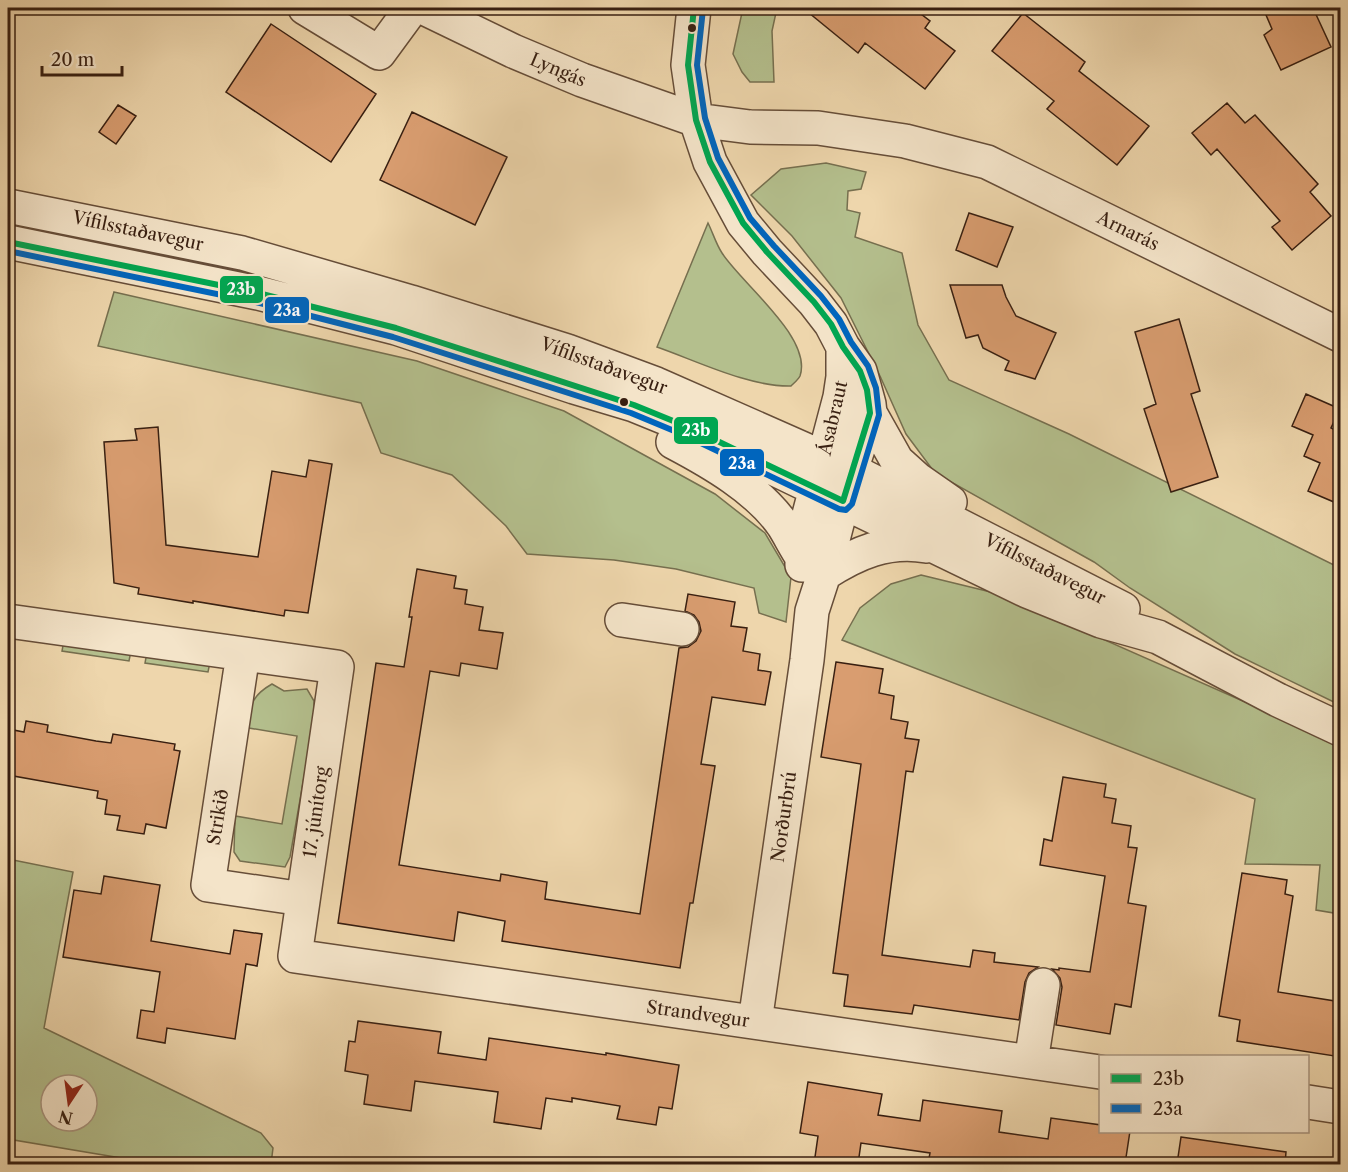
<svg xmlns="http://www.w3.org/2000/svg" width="1348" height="1172" viewBox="0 0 1348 1172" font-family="'Libre Caslon Text',serif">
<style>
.green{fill:#b4bf8d;stroke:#766f4f;stroke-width:1.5;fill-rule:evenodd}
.building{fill:#d99d70;stroke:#381f11;stroke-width:1.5}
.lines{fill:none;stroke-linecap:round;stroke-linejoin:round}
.minor-casing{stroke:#664d38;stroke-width:36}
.minor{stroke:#f4e4c9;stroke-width:33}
.bus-1-casing{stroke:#f4e4c9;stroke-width:10}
.bus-2-casing{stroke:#f4e4c9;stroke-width:10}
.bus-1{stroke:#00a651;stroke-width:6}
.bus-2{stroke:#0065bd;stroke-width:6}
.bus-dot{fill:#381f11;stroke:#f4e4c9;stroke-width:2}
.labels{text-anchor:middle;stroke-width:5;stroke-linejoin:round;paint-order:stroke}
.street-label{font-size:18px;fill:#381f11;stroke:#f4e4c9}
.line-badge{stroke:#f4e4c9;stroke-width:2}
.badge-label{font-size:16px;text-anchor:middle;font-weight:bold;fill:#fff}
</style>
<rect width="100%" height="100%" fill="#eed6ac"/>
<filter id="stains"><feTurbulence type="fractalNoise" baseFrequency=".00333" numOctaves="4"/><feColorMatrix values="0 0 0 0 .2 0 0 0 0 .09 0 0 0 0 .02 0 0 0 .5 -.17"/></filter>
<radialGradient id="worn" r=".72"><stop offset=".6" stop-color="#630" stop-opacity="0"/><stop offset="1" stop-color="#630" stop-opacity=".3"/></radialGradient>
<path class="green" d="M743,8H777L772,31L774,82H750L742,72L733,54Z
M826,163L866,172L861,189L848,191L847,210L860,213L855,237L902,253L918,325L949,380L1069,434L1340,568V705L1235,654L1130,588L1094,562L935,473L906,434L880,376L841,298L792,236L751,195L781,169Z
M708,223C713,233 716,244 722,253C741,283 813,338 800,376C798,380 794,383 791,386C749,387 697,361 657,347Z
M114,292L417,361L564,411L715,494L765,533L791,577L786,622L759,613L754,588L676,569L614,560L527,554L506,526L452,475L381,453L361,403L98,346Z
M921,575L1003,595L1340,744V914L1316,910L1320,865L1245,864L1255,799L842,640L860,608L891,584Z
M64,640L131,651L129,661L62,651Z
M147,652L210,662L208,672L145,663Z
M272,684L284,691L307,689L314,701V720L290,857L285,867L240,861L234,852L235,816L282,824L297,736L249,728C250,705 251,696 272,684Z
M8,859L73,872L44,1028L261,1133L273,1148L271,1164H157L8,1139ZM51,1085H87V1121H51Z"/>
<path class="building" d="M803,8H913L930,21L925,28L955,51L925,89L865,43L858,53Z
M1263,8H1313L1331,47L1281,70L1264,35L1272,29Z
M1023,13L1085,62L1079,71L1149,126L1117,165L1047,109L1054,101L992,51Z
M271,24L376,94L331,162L226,92Z
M1227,103L1245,123L1255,115L1318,184L1310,192L1331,216L1292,250L1272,227L1280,221L1217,149L1211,155L1192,133Z
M118,105L136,116L116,144L99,132Z
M412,112L507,157L475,225L380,180Z
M969,213L1013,227L997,267L956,250Z
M950,285H1002L1006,297L1016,316L1056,333L1035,379L1005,370L1009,361L983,348L978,335L966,338Z
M1179,319L1200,391L1191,394L1218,477L1171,492L1144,409L1156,404L1135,332Z
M1306,394L1340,409L1331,428L1335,430L1341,419V505L1308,491L1320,463L1304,456L1313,435L1292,426Z
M158,427L166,545L258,557L272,471L306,477L309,460L332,464L308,613L285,610L284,616L193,601V603L138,594L139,588L114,583L104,442L137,440L135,429Z
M417,569L456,576L454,588L467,590L465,604L483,607L479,630L503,633L497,669L461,663L459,676L430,671L399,865L500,881L501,874L547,882L545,899L640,914L679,648L688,647L696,641L701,631L699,622L694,615L685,611L688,594L735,602L731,626L747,628L743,651L760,654L758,670L771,672L765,705L712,697L701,764L715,766L693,903H690L680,968L502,941L505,921L458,912L454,941L338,923L376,663L404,667L412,617H409Z
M836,662L883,669L879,693L894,696L891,719L908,722L905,738L919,740L913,772L906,771L882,955L970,967L973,950L995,953L994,962L1038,967L1029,973L1025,982L1019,1020L914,1005L912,1014L844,1006L848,975L833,973L861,764L821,757Z
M26,721L48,725L47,732L96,741L111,743L113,734L175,744L174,750L180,751L166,828L146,824L144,834L117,830L120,816L105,814L107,800L97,798L98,791L8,775V729L24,732Z
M1063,777L1106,784L1104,797L1116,799L1112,823L1131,826L1128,847L1137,848L1128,903L1146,906L1131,1007L1115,1004L1110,1034L1056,1025L1062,987L1060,978L1052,969L1059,970V968L1090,972L1105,876L1040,865L1044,839L1052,841Z
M1242,873L1287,880L1285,894L1293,896L1278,992L1341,1002V1057L1237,1041L1240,1020L1219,1016Z
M104,876L160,885L151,941L230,954L234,930L262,934L257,966L246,964L235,1039L167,1028L165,1043L137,1038L141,1010L154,1012L160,972L63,957L74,890L101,894Z
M358,1021L441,1032L438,1053L486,1060L489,1038L606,1055V1053L679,1065L672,1109L659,1107L656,1125L617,1119L620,1106L572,1098V1102L546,1098L541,1129L494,1122L498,1092L415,1081L411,1111L364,1104L368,1075L345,1071L349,1041L355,1042Z
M808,1082L882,1094L878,1115L920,1121L923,1100L1002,1111L999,1132L1048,1139L1051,1118L1101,1125V1131H1130L1125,1164H1011L979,1160L978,1164H928L930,1153L861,1143L858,1164H814L818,1136L800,1133Z
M1181,1137L1286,1152L1285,1164H1177Z"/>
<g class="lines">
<g class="minor-casing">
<path id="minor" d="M305,8L379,53L412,8
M424,8L513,51L582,80L696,120L750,127L818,128L905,141L987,162L1340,335
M694,8L688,65L696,120L710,162L743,223L767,252L814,302L831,324L843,347L860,371L869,404L870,413L851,470L824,574L812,611L807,660L755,1022
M8,206L242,253L411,302L567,351L656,384L851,470L1123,609
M8,242L258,293L396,328L574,387L634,405L688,427L1027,591L1101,621L1158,637L1278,700L1340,729
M870,413L897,461L917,479L950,502
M673,442C711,462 758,489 783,525C790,536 795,547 802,557
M802,565V557L806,526L840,397L843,377V347
M824,574C856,553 888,539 927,546
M622,620L682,629
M8,621L337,667L295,956L1100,1072
M243,654L208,885L303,899
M1031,1062L1043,985
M1308,1102L1340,1107"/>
</g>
<use href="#minor" class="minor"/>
<g class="bus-1-casing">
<path id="bus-1" d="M8,242L258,293L396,328L634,405L688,427L843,501L870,413L867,390L860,371L843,347L831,324L814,302L767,252L743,223L710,162L696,120L688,65L694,8"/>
</g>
<g class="bus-2-casing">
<path id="bus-2" d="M8,251L256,302L393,337L631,413L684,435L839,509L846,510L852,504L879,415L876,388L868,366L851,342L839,319L821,296L774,246L750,218L718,158L705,118L697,65L703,9"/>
</g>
<use href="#bus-1" class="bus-1"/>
<use href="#bus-2" class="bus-2"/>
</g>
<g class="bus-dot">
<circle cx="692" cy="28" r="5"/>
<circle cx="624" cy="402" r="5"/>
</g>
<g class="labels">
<g class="street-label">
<text transform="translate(558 70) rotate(23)" y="6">Lyngás</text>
<text transform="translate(138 231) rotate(12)" y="6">Vífilsstaðavegur</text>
<text transform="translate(1128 231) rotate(26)" y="6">Arnarás</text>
<text transform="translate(604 366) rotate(20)" y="6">Vífilsstaðavegur</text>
<text transform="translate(833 418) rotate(-77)" y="6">Ásabraut</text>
<text transform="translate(1045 569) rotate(27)" y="6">Vífilsstaðavegur</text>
<text transform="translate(316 812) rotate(-82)" y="6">17. júnítorg</text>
<text transform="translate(218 817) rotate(-81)" y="6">Strikið</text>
<text transform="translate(784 817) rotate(-82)" y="6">Norðurbrú</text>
<text transform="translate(698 1014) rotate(8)" y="6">Strandvegur</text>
</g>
</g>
<g class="line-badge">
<rect x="219" y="275" width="45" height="29" rx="6" fill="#00a651"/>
<rect x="264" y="296" width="46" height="28" rx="6" fill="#0065bd"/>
<rect x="673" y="416" width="46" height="29" rx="6" fill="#00a651"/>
<rect x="719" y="448" width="46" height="29" rx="6" fill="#0065bd"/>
</g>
<g class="badge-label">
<text x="241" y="295">23b</text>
<text x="287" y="316">23a</text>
<text x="696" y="436">23b</text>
<text x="742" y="469">23a</text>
</g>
<rect width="1348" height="1172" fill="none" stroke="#eed6ac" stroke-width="30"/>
<rect x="9" y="9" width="1330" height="1154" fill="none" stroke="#381f11" stroke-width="3"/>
<rect x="15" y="15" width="1318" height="1142" fill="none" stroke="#381f11" stroke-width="1.5"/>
<rect x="1099" y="1055" width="210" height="78" fill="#f4e4c9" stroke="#a9957f" stroke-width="1.5"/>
<rect x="1111" y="1074" width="30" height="9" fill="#00a651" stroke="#a9957f" stroke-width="1.5"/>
<text x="1153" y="1085" font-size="18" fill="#381f11">23b</text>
<rect x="1111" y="1104" width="30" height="9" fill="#0065bd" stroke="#a9957f" stroke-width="1.5"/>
<text x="1153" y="1115" font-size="18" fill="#381f11">23a</text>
<g transform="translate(69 1103) rotate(193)"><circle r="28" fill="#f4e4c9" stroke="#a9957f" stroke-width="1.5"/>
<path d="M0-4.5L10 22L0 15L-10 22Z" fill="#8f2418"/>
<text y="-9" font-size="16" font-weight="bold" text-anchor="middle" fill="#381f11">N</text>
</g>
<path d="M42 66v9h80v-9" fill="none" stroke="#381f11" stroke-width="3"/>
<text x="51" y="66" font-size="18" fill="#381f11" stroke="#f4e4c9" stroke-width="4.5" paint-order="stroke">20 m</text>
<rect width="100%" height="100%" filter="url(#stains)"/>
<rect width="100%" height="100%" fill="url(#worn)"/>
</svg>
